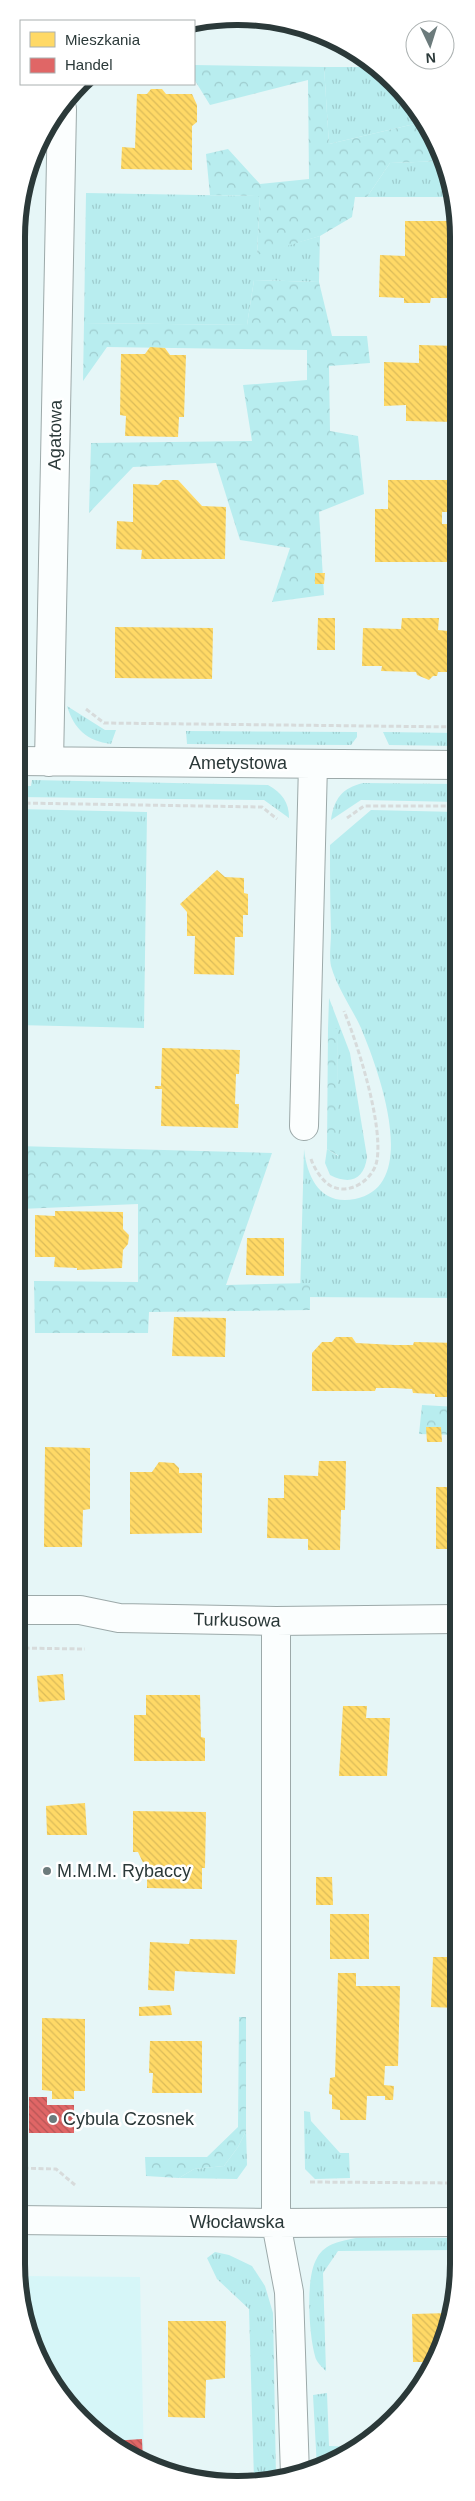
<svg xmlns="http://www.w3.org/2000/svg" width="475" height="2501" viewBox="0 0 475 2501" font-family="Arial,sans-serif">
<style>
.built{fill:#d6f6f8}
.grass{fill:url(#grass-tufts)}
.forest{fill:url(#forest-crowns)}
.homes{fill:url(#homes-back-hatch)}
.shops{fill:url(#shops-back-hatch)}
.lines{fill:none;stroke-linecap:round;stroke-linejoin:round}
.minor-casing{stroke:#9ca9a9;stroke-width:30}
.path{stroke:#d7dbdb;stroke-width:3;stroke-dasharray:5 2.5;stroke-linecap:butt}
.minor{stroke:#fbfefe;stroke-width:28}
.poi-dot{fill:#6c7b7c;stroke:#fff;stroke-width:2}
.labels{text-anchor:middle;stroke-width:5;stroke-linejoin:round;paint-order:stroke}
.street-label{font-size:18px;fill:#2b3939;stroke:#fff}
.poi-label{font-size:18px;fill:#2b3939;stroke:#fff;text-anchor:start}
.rim{fill:none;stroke:#2b3939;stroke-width:6}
</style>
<defs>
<pattern id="grass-tufts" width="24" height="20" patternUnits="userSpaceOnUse" patternTransform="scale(1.25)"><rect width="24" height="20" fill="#b8edef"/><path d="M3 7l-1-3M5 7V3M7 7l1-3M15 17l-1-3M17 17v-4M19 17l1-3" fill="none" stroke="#9eccce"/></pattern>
<pattern id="forest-crowns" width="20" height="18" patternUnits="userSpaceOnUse" patternTransform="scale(1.25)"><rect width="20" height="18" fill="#b8edef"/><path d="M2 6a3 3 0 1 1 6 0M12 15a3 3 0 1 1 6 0" fill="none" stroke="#9eccce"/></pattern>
<pattern id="homes-back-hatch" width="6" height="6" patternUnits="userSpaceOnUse" patternTransform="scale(1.25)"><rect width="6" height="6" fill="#ffd966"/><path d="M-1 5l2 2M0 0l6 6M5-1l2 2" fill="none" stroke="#dbbb59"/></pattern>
<pattern id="shops-back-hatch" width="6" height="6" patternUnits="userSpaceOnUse" patternTransform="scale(1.25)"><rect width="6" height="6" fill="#e06666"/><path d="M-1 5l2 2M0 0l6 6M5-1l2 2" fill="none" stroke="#b65555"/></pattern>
</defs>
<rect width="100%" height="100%" fill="#e6f6f7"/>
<path class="built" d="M19,2276L140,2277L144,2462L81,2420L33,2348Z"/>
<path class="grass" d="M324,67H374L394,81L423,122L329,144Z
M442,161L451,197H367L390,163Z
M86,193L260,196L257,254L320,236L319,282L254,280L247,325L84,323Z
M67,706L105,730H116L111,744C87,741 74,729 67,706Z
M186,731L357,732V737L351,745L187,744Z
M383,732L458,733V746L389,745Z
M32,780L268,785C282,793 289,802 289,818L264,800L18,797V781H25V786H31Z
M363,783L458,784V802L361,800L331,820C334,799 342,788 363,783Z
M18,809L147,812L144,1028L17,1025Z
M371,810L458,812V1034H454L456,1079H458V1298L300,1297L304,1149C307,1178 321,1206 355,1199C422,1186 378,1069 361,1028C352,1008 337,988 331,966C329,956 331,943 331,932C330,903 330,874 330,845Z
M329,998L350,1053L367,1157C364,1180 350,1185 330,1175L325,1163L327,1149L338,1156L337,1030L328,1029Z
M304,2111L310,2112L311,2121L340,2153H349L350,2178L315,2179L305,2169Z
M246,2131L247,2165L237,2179L179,2178L194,2169L224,2166L238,2147Z
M356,2238H457V2250L338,2251L323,2273L326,2371C322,2367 316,2362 315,2356C309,2335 305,2277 317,2258C325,2243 342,2241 356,2238Z
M215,2252L229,2255L252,2266L265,2286L273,2313L276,2477L254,2480L249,2309L217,2279L207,2258Z
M327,2393L329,2446L354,2447L317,2468L313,2395Z"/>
<path class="forest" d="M194,65L324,67L329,144L423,122L436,140L442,161L390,163L367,197H355L352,217L320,236L257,255L260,196L210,195L206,154L228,149L260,184L309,179L308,80L210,105L194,79Z
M254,280L319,282L332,336H367L370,363L329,366L330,431L358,436L364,494L319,512L324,595L272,602L290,548L240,540L216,463L133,467L89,513L91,443L252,441L243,385L307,380V350L107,347L83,381L84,323L247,325Z
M328,1029H337L339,1156L327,1149Z
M17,1146L272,1153L226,1285L310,1283V1310L149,1312L148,1333H35L34,1281L138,1282V1204L20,1209L17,1189Z
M422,1405L457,1407V1435L419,1434Z
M239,2017H246V2131L238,2147L224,2166L194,2169L179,2178L146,2176L145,2157H207L238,2127Z"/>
<path class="homes" d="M151,89H162L166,94H192L197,105V122L192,126V170L121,169L122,147L135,148L137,94H147Z
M405,221H458V298H431L430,303H404V298L379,297L380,255L405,256Z
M419,345L458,346L456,422L406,421V405L384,406V362L419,363Z
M150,347L165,348L170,355H186L184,417H179L178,437L125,436L126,416L120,415L121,354H145Z
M163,480H178L202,506L226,507L225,559H141L142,550L116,549L117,521L133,522V484L158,485Z
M388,480H447V512H442V524H458V562H375V509H388Z
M315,573H325L324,584H315Z
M318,618H335V650H317Z
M402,618H439L438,630L458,632V672H438L437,676H433L429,680L417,675L416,672L381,671L382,666H362L363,628L401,629Z
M115,627L213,628L212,679L115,678Z
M217,870L225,877L244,878V893L248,894V915H243V937H235L234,975L194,974L195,936H187V912L180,904Z
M162,1048L240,1050L239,1074H236L235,1104H239L238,1128L161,1126L162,1089H155V1086H161Z
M55,1211L123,1212V1229L129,1235L128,1244L123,1250L122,1268L77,1270V1268L54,1267L55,1257H35V1215L55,1216Z
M247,1238H284V1276L246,1275Z
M174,1317L226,1318L225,1357L172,1356Z
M336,1337H352L356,1343L395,1345H413L414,1342L458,1343L457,1395H452L451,1397H435V1394L413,1393L412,1389L394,1388H376L375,1391H312V1353L322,1342H332Z
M426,1427H441L442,1442H427Z
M45,1447L90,1448V1509L83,1510L82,1547H44Z
M319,1461H346L345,1510H341L340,1550H308V1539L267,1538L268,1498H284V1475L318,1476Z
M159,1462L174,1463L179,1468V1473H202V1533L130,1534V1472H152Z
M436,1487H457V1549H436Z
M63,1674L65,1700L39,1702L37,1676Z
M146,1695H200L201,1737L205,1738V1761H134V1715H146Z
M343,1706H367L366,1718H390L387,1776H339Z
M449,1757H457V1834H448Z
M85,1803L87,1835H47L46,1806Z
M133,1811L206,1812L205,1868H202V1889L147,1888V1866L145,1867L138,1852H133Z
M316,1877H332L333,1905H316Z
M330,1914H369V1959H330Z
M190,1939L237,1940L235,1974L175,1971L174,1991L148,1990L150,1942L189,1944Z
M433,1957H457V2008L431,2007Z
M338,1973H356V1986H400L398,2066H385L384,2085L394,2086L393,2100H385V2096H367L366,2120H340V2110L332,2109V2095L329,2094L330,2078L335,2077Z
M170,2005L172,2015L139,2016V2007Z
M42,2018L85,2019V2091H74V2099H52V2091L42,2090Z
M150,2041H202V2093H152L153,2073H149Z
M450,2313L433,2362H413L412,2314Z
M168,2321H226L225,2378L206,2380L205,2418L168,2417Z"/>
<path class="shops" d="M29,2097H47V2105H74V2133H29Z
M142,2439L143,2461L112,2441Z"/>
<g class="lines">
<g class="minor-casing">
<path id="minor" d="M18,761L458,765
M49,762L62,109
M304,1126L313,764
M17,1610H80L119,1618L276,1621L457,1619
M276,1621V2223L289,2292L295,2475
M16,2220L276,2223L457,2222"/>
</g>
<path class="path" d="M86,709L104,723L458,727
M18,803L262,807L277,819
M347,818L364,806H458
M311,1159C314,1168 322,1181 331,1186C350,1196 374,1179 377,1160C383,1124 358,1045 344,1011
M17,1648L85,1649
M16,2168L56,2169L75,2185
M310,2182L457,2183"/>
<use href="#minor" class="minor"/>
</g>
<g class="poi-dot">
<circle cx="47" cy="1871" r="5"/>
<circle cx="53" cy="2119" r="5"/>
</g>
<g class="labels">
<g class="street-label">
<text transform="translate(55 435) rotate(-89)" y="6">Agatowa</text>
<text x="238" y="769">Ametystowa</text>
<text transform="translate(237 1620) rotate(1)" y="6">Turkusowa</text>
<text x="237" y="2228">Włocławska</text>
</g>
<g class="poi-label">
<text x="57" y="1877">M.M.M. Rybaccy</text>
<text x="63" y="2125">Cybula Czosnek</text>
</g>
</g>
<path d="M0 0H475V2501H0ZM237 25H238A212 212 0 0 1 450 237V2264A212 212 0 0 1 238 2476H237A212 212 0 0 1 25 2264V237A212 212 0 0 1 237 25Z" fill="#fff" fill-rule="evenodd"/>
<path class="rim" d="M237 25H238A212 212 0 0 1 450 237V2264A212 212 0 0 1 238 2476H237A212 212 0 0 1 25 2264V237A212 212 0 0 1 237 25Z"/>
<rect x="20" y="20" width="175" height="65" fill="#ffffff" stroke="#aab0b0"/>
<rect x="30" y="32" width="25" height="15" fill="#ffd966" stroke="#aab0b0"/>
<text x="65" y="45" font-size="15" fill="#2b3939">Mieszkania</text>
<rect x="30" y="58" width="25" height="15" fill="#e06666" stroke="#aab0b0"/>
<text x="65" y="70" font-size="15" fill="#2b3939">Handel</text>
<g transform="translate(430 45) rotate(176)"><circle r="24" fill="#ffffff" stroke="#aab0b0"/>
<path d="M0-4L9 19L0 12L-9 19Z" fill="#6c7b7c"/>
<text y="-8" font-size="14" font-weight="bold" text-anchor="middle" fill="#2b3939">N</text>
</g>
</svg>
